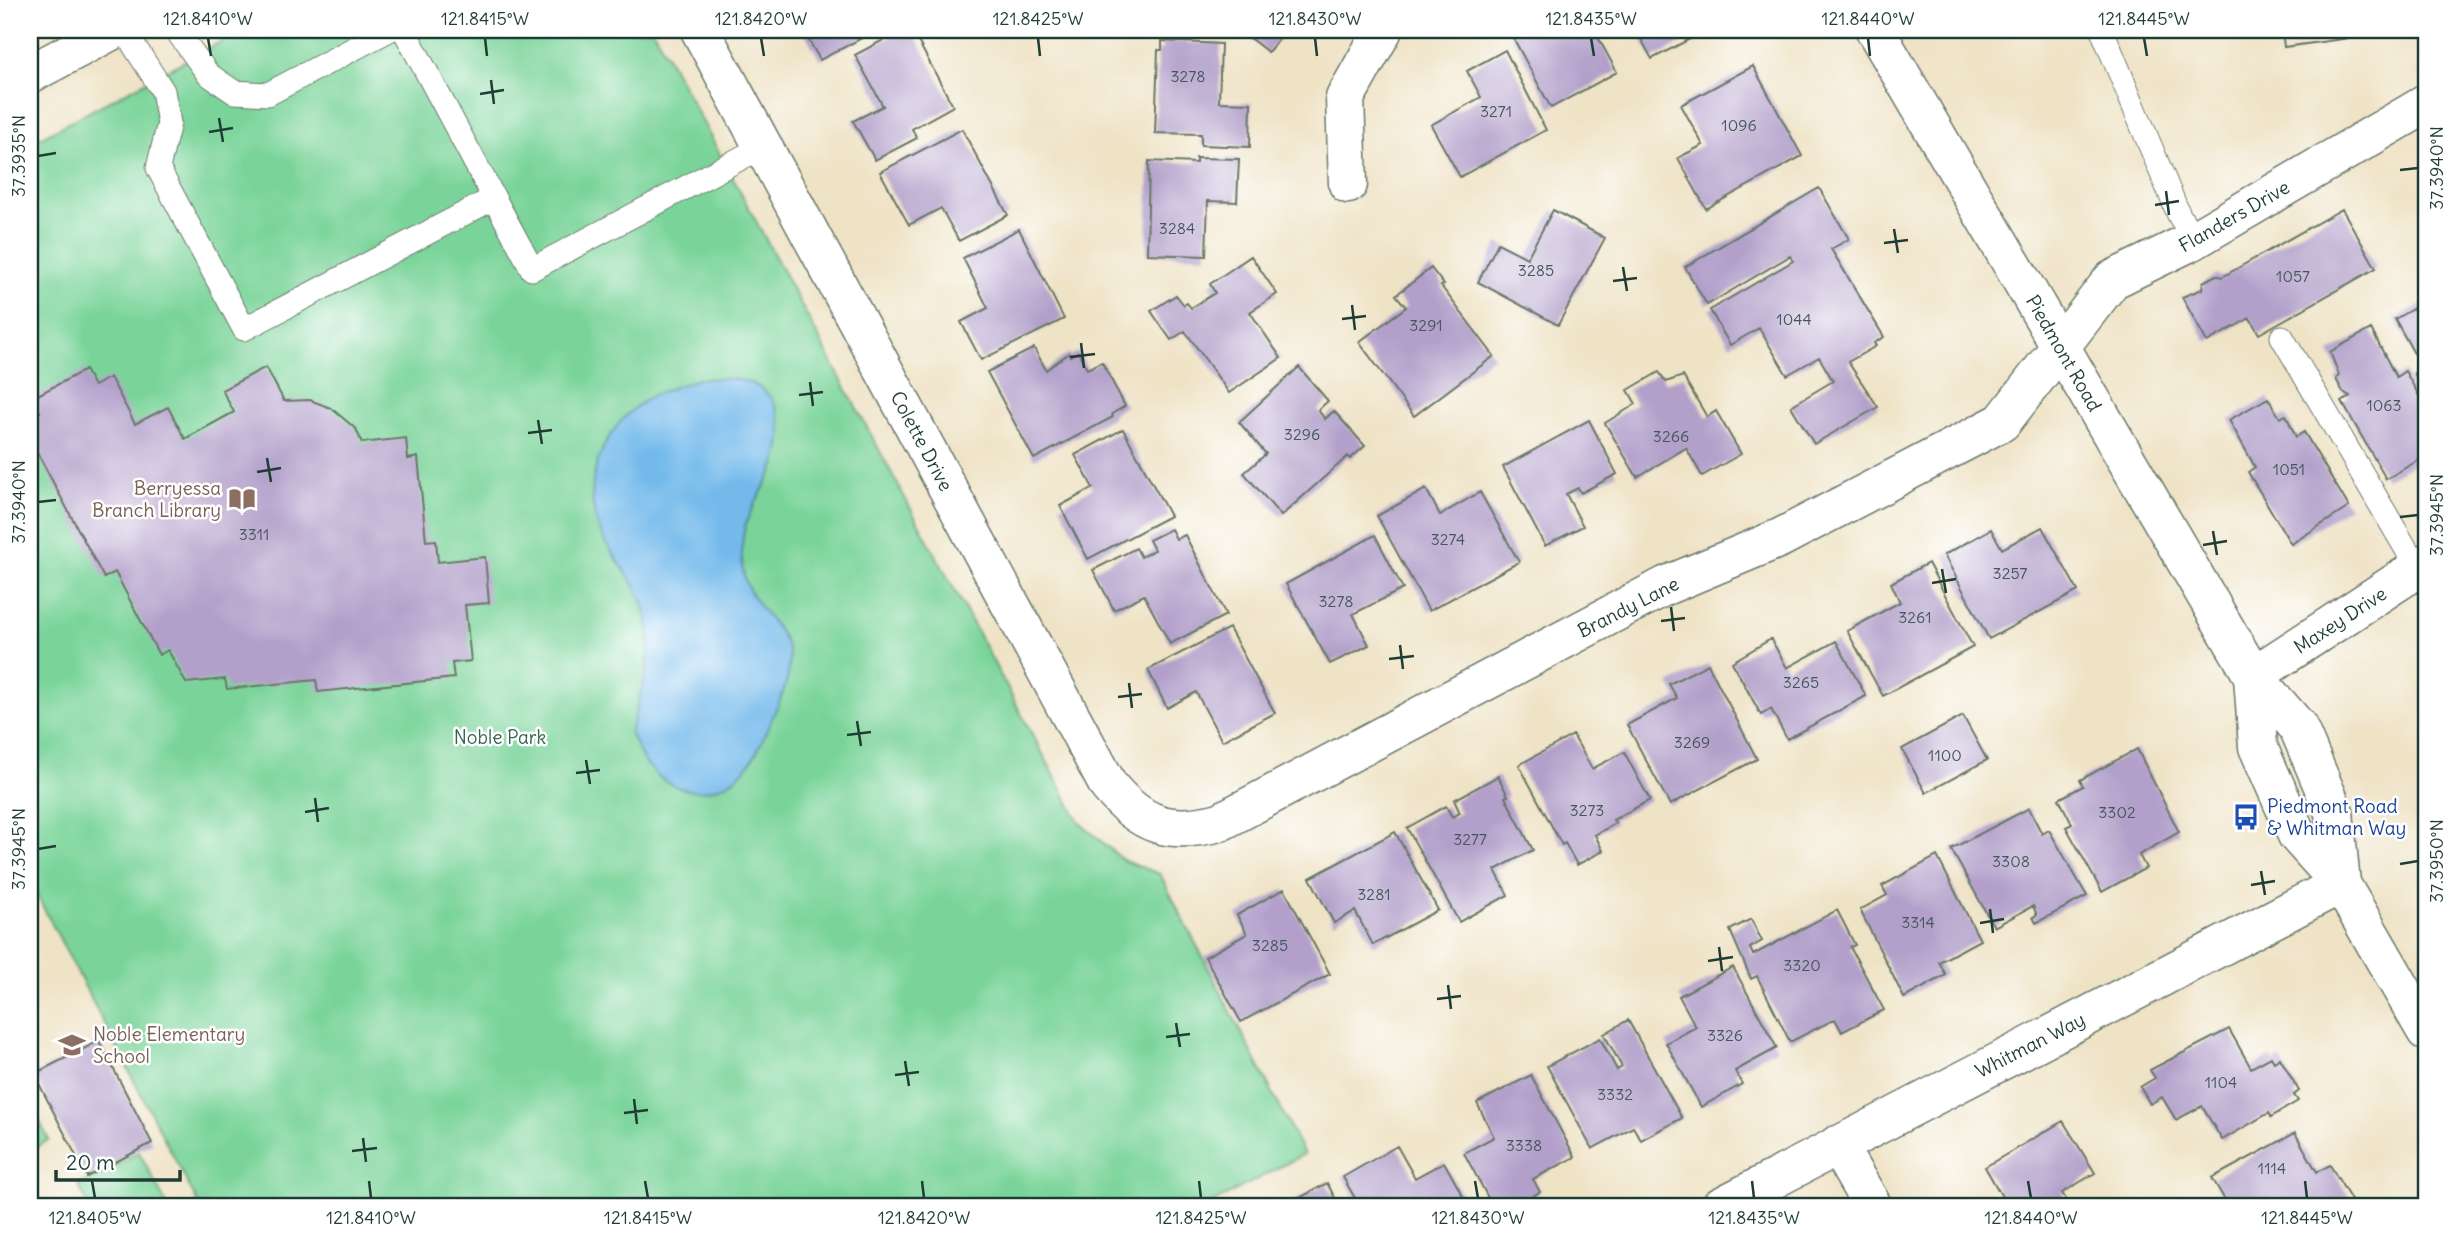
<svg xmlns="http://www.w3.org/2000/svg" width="2456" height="1237" viewBox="0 0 2456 1237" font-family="Delius,sans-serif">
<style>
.green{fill:#7ad49a;stroke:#4c8867;stroke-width:2}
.water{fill:#73baeb;stroke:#497c90;stroke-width:2}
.building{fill:#b2a0ca}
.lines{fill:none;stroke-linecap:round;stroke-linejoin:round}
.lane-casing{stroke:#687767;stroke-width:25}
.street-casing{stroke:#687767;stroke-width:41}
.secondary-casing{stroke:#687767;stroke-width:41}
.lane{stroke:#fff;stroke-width:23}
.street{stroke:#fff;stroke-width:38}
.secondary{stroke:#fff;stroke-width:38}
.ticks{fill:none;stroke:#1f3d34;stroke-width:2.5}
.labels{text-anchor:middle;stroke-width:5;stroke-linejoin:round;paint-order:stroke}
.number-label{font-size:16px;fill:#44565a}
.street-label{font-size:19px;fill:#1f3d34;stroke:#fff}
.education-label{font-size:19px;fill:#785e54;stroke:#fff;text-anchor:end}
.park-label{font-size:19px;fill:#36634e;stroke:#fff}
.transit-label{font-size:19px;fill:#164399;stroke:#fff;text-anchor:start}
.neatline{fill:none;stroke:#1f3d34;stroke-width:2.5}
.ticks-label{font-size:18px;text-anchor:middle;fill:#1f3d34}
</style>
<rect width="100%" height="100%" fill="#fff"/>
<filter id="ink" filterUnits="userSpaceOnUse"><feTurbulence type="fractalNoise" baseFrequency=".0143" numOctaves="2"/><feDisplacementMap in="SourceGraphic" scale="14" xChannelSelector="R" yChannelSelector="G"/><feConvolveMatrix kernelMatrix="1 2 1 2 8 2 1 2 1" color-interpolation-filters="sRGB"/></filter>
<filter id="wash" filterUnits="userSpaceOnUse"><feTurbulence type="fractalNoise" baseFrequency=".00686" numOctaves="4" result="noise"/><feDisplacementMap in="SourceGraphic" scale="28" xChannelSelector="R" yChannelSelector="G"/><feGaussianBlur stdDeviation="1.57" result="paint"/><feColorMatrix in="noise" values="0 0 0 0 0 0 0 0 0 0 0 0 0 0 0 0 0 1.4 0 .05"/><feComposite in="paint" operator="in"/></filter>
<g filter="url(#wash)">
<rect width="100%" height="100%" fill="#efe3c6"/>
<path class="green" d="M243,30H653L1080,823L1124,861L1160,874L1304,1154L1205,1207H200L30,882V143Z
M30,1103L49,1140L30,1150Z
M139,1152L168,1207H90L78,1185Z"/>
<path class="water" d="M698,379C711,379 727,377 740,380C784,389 788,434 773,470C765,489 750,507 745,527C742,538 741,558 743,570C747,606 787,625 789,657C791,679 781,698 772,718C764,736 756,759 741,773C710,802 669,794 645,762C639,754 635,742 630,733C640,693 657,654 646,613C639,583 614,560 601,533C577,483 605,422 652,396C666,389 683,385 698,379Z"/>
<g id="blocks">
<path class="building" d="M803,30H877L820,60Z
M902,30H912L953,106L912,129L917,138L875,160L853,121L883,106L855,55Z
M1239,30H1286L1268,52Z
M1509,30H1594L1617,72L1551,108Z
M1636,30H1707L1652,59Z
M2282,30H2385L2386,33L2284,47Z
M1162,41L1221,44L1219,102L1251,103L1250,147L1201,145V134L1155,133L1158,50H1162Z
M1505,50L1546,130L1460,177L1431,125L1481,97L1467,71Z
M1753,66L1802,156L1706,209L1678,158L1703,145L1681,105Z
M962,129L1008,215L959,241L941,208L909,225L880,172Z
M1196,158L1239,159L1237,202L1208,201L1206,256L1147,254L1149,161L1196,163Z
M1819,188L1849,239L1831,249L1884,337L1874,343L1876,346L1848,362L1878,407L1814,444L1791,406L1833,381L1819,357L1787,375L1759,328L1730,345L1710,310L1793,261L1790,256L1707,305L1685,267Z
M2342,209L2376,268L2259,334L2250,318L2207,342L2182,297L2202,289L2203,282L2216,275L2222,277Z
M1553,210L1605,238L1558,325L1478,282L1498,243L1527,258Z
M1019,229L1064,319L981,360L961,322L988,308L963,258Z
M1251,256L1277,294L1250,312L1281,358L1229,393L1185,331L1171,340L1151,311L1176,295L1184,305L1187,303L1191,308L1215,293L1210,284Z
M1431,268L1444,285L1441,286L1494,356L1414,416L1359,342L1406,307L1396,295Z
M2426,301V394L2414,373L2422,368L2395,319Z
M2371,329L2396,377L2405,371L2426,408V456L2386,479L2342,402L2350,396L2343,392L2336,379L2339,375L2330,352Z
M1034,348L1046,370L1069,353L1070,356L1078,352L1087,369L1102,362L1125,406L1112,414L1113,417L1034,459L987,372Z
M266,367L284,401L310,400L331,408L356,429L362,443L406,438L408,459L418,457L426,541L436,540L438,562L485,557L489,603L465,605L471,661L452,663L454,678L318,692L316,680L227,689L225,679L186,683L168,650L159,655L115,572L104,578L30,439V417L40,412L32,398L85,370L94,386L110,377L135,424L168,407L185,439L234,412L222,390Z
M1299,367L1328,401L1318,410L1325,419L1334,411L1365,446L1350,459L1348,456L1281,516L1244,473L1266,454L1239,422Z
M1659,372L1666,382L1683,376L1707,417L1716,411L1741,454L1702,476L1686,448L1637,477L1605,423L1636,404L1628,390Z
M2268,398L2280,418L2286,415L2296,437L2304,432L2349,507L2291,544L2248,472L2255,467L2229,420Z
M1589,420L1617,474L1581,493L1578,488L1566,494L1583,526L1545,546L1503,467Z
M1123,429L1170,516L1088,559L1060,506L1093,488L1075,455Z
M1426,489L1440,515L1480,492L1519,562L1429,611L1377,516Z
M2042,527L2078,591L1989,639L1944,555L1991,529L2002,549Z
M1171,529L1176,539L1185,535L1226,615L1170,644L1144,595L1114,610L1093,570L1136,548L1141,557L1154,550L1149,540Z
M1375,535L1403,589L1353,614L1369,645L1330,664L1286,584Z
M1928,563L1973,647L1883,696L1847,631L1900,602L1891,583Z
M1229,628L1275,713L1222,741L1196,692L1167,708L1148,670Z
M1771,639L1787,668L1836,641L1866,696L1787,739L1771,709L1761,715L1732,662Z
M1708,664L1757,759L1670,805L1627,725L1677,698L1669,684Z
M1963,716L1987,760L1926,793L1902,749Z
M1573,735L1592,769L1624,752L1650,800L1613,820L1616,823L1595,835L1603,851L1577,865L1565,843L1562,845L1519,765Z
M2137,749L2179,832L2139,855L2146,868L2102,892L2066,827L2072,824L2059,799L2083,786L2080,780Z
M1498,776L1508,796L1505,797L1533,850L1495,870L1508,895L1459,922L1407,828L1446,806L1452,817L1460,813L1454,800Z
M2029,808L2042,834L2049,830L2087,896L2036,923L2033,917L2037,915L2033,906L1994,927L1951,849Z
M1395,832L1438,910L1373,945L1355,911L1334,923L1310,878Z
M1937,856L1980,940L1939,962L1946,975L1904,998L1860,910L1887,895L1882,886Z
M1284,889L1330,974L1241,1022L1205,957L1247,934L1237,915Z
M1837,910L1855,945L1850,947L1884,1010L1842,1032L1835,1019L1790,1042L1757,976L1751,979L1730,930L1751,919L1762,941L1750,948L1753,955Z
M1733,967L1777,1048L1735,1071L1742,1084L1701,1107L1666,1043L1696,1027L1679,996Z
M1628,1020L1682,1118L1641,1140L1633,1127L1592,1149L1547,1066L1600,1038L1617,1070L1622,1067L1604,1034Z
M2229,1029L2251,1068L2271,1057L2274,1062L2280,1058L2299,1091L2294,1095L2298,1101L2271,1117L2269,1113L2222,1140L2202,1106L2176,1120L2162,1097L2150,1104L2140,1087L2155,1078L2150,1070Z
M99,1041L152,1143L87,1177L34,1074Z
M1531,1075L1575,1157L1533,1179L1540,1192L1512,1207H1493L1464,1153L1494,1137L1477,1103Z
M2063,1121L2095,1173L2062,1193L2071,1207H2008L1985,1167Z
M2295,1133L2317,1172L2330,1165L2355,1207H2229L2212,1178Z
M1397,1146L1415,1178L1444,1162L1469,1207H1360L1343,1177Z
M1327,1183L1340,1207H1283Z"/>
</g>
</g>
<g filter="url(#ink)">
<use href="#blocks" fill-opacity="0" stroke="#687767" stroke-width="2"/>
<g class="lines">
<g class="lane-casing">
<path id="lane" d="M124,30L163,91L169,123L158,168L244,329L494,198
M176,30L208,74L234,92L268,94L389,30
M404,30L532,269L762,147
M2102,30L2179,215L2194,240
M2282,337L2418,569"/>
</g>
<g class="street-casing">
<path id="street" d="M700,30L1108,785C1141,826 1170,835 1220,822L1665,586L1780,538L2002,422L2112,280L2194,240L2426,104
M30,74L113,30
M1348,184L1345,98L1383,30
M2253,676L2426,563
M1837,1145L1873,1207
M1720,1207L2341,884"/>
</g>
<g class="secondary-casing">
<path id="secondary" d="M1875,30L2253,676L2298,727L2334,812L2341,884
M2253,676L2258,747L2297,835L2341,884L2426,1031"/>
</g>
<use href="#lane" class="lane"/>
<use href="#street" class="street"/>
<use href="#secondary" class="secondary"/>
</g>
</g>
<path class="ticks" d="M208,38L211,56M485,38L487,56M761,38L764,56M1038,38L1040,56M1315,38L1317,56M1591,38L1594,56M1868,38L1870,56M2144,38L2147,56M491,80L494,104M480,94L504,90M219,118L223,142M209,132L233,128M38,156L56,153M2400,170L2418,168M2166,191L2169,215M2155,205L2179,201M1894,229L1898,253M1884,243L1908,240M1623,267L1627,291M1613,281L1637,278M1352,305L1355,330M1342,319L1366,316M1081,343L1084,368M1070,357L1095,354M810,382L813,406M799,395L823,392M538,420L542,444M528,433L552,430M267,458L271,482M257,472L281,468M38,502L56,500M2400,517L2418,515M2213,531L2217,555M2203,545L2227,541M1942,569L1946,593M1932,583L1956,579M1671,607L1674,631M1661,621L1685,618M1400,645L1403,669M1389,659L1414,656M1129,683L1132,708M1118,697L1142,694M857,721L861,746M847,735L871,732M586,760L590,784M576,773L600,770M315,798L318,822M305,812L329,808M38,849L56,846M2400,864L2418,861M2261,871L2265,895M2251,885L2275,881M1990,909L1993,933M1980,923L2004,919M1719,947L1722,971M1708,961L1733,957M1448,985L1451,1009M1437,999L1461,996M1176,1023L1180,1047M1166,1037L1190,1034M905,1061L909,1086M895,1075L919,1072M634,1099L637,1124M624,1113L648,1110M363,1138L366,1162M352,1151L377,1148M92,1181L95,1198M369,1181L371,1198M645,1181L648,1198M922,1181L924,1198M1199,1181L1201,1198M1475,1181L1478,1198M1752,1181L1754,1198M2028,1181L2031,1198M2305,1181L2307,1198"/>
<defs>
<g id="library-bare" transform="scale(2.1)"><path d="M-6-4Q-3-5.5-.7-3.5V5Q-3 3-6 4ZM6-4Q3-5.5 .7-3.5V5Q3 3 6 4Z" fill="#8d6e63" stroke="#fff" stroke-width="2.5" paint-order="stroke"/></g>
<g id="bus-bare" transform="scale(2.1)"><path d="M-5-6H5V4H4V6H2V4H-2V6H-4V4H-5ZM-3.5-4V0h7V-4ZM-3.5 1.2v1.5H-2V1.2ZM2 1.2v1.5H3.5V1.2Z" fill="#1a4fb4" stroke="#fff" stroke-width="2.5" paint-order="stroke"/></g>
<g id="school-bare" transform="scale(2.1)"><path d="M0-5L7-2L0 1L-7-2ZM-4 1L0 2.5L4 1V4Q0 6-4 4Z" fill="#8d6e63" stroke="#fff" stroke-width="2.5" paint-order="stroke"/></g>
</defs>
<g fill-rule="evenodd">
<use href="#library-bare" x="242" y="499"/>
<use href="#bus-bare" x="2246" y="817"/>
<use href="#school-bare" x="72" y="1045"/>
</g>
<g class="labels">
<g class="number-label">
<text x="1188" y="82">3278</text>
<text x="1496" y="117">3271</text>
<text x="1739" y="131">1096</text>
<text x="1177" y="234">3284</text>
<text x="1536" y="276">3285</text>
<text x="2293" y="282">1057</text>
<text x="1794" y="325">1044</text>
<text x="1426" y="331">3291</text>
<text x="2384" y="411">1063</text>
<text x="1302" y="440">3296</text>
<text x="1671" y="442">3266</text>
<text x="2289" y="475">1051</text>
<text x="254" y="540">3311</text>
<text x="1448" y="545">3274</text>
<text x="2010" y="579">3257</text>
<text x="1336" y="607">3278</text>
<text x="1915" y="623">3261</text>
<text x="1801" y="688">3265</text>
<text x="1692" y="748">3269</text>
<text x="1945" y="761">1100</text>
<text x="1587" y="816">3273</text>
<text x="2117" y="818">3302</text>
<text x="1470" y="845">3277</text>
<text x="2011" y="867">3308</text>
<text x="1374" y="900">3281</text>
<text x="1918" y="928">3314</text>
<text x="1270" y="951">3285</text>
<text x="1802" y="971">3320</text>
<text x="1725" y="1041">3326</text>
<text x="2221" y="1088">1104</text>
<text x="1615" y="1100">3332</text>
<text x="1524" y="1151">3338</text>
<text x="2272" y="1174">1114</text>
</g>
<g class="street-label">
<text transform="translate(2234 216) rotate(-30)" y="7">Flanders Drive</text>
<text transform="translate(2064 353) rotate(60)" y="7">Piedmont Road</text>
<text transform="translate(922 441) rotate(62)" y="7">Colette Drive</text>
<text transform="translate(1628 607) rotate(-27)" y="7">Brandy Lane</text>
<text transform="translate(2340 620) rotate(-33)" y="7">Maxey Drive</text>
<text transform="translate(2030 1045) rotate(-27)" y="7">Whitman Way</text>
</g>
<g class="education-label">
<text x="221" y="495">Berryessa<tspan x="221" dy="22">Branch Library</tspan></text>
<text x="93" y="1041" text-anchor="start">Noble Elementary<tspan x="93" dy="22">School</tspan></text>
</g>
<g class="park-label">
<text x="500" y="744">Noble Park</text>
</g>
<g class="transit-label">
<text x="2267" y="813">Piedmont Road<tspan x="2267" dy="22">&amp; Whitman Way</tspan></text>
</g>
</g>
<rect width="2456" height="1237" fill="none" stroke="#fff" stroke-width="77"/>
<path d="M56 1170v10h124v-10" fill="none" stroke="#1f3d34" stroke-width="3.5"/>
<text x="66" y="1170" font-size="21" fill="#1f3d34" stroke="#ffffff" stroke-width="5" paint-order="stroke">20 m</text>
<rect x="38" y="38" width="2380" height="1160" class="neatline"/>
<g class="ticks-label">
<text x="208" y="25">121.8410°W</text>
<text x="485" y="25">121.8415°W</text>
<text x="761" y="25">121.8420°W</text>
<text x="1038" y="25">121.8425°W</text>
<text x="1315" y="25">121.8430°W</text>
<text x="1591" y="25">121.8435°W</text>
<text x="1868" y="25">121.8440°W</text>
<text x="2144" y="25">121.8445°W</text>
<text transform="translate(19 156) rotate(-90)" y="6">37.3935°N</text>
<text transform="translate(2437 168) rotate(-90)" y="6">37.3940°N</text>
<text transform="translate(19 502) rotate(-90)" y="6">37.3940°N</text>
<text transform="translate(2437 515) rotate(-90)" y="6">37.3945°N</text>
<text transform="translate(19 849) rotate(-90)" y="6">37.3945°N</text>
<text transform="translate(2437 861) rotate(-90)" y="6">37.3950°N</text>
<text x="95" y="1224">121.8405°W</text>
<text x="371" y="1224">121.8410°W</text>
<text x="648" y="1224">121.8415°W</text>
<text x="924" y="1224">121.8420°W</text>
<text x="1201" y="1224">121.8425°W</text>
<text x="1478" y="1224">121.8430°W</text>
<text x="1754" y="1224">121.8435°W</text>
<text x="2031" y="1224">121.8440°W</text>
<text x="2307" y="1224">121.8445°W</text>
</g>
</svg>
